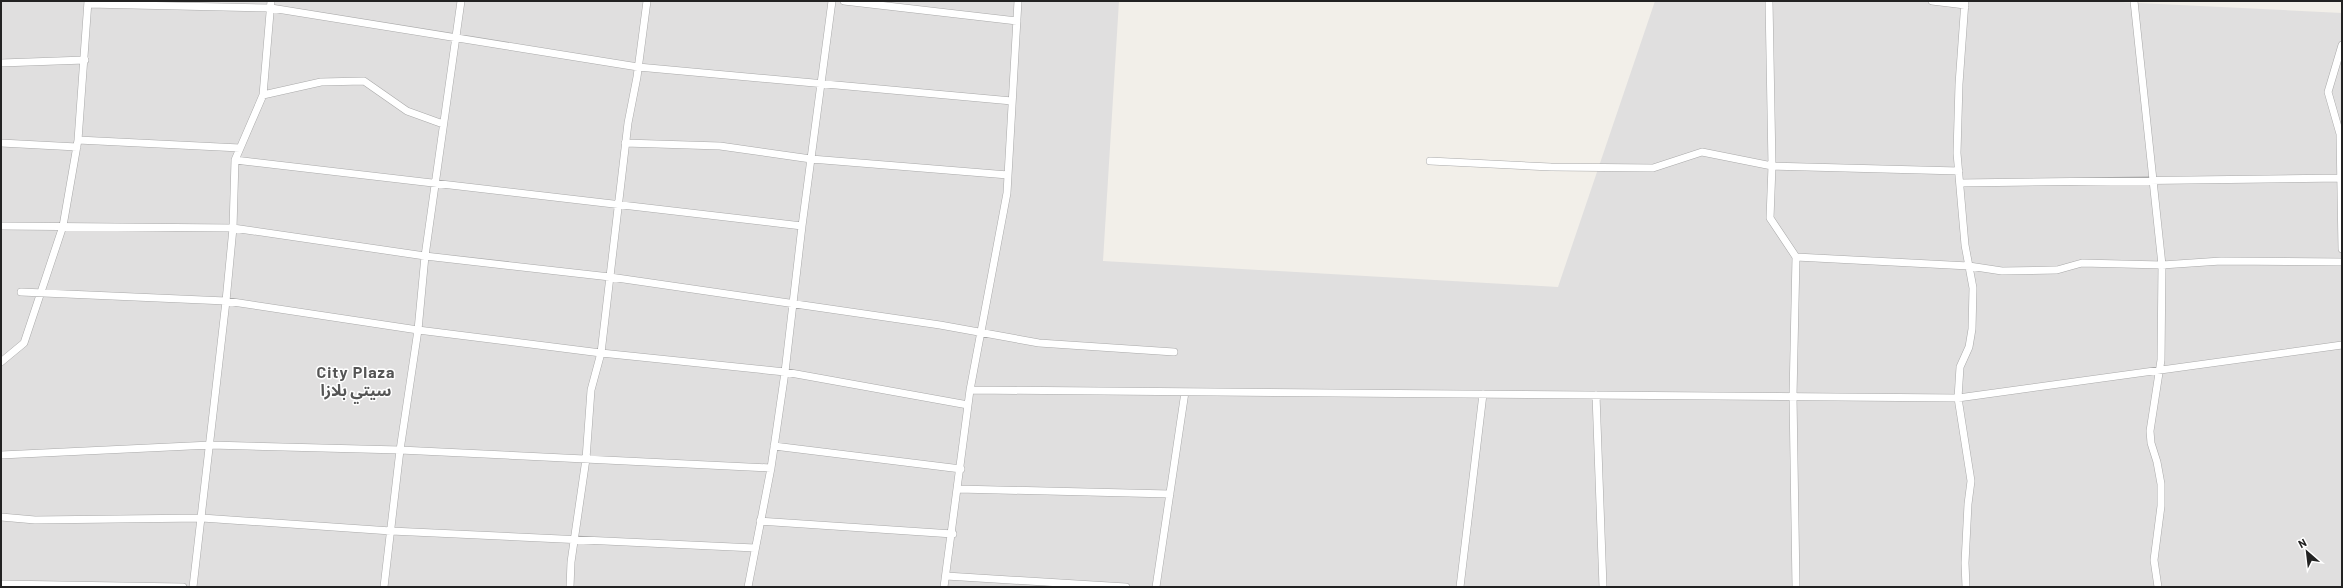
<svg xmlns="http://www.w3.org/2000/svg" width="2343" height="588" viewBox="0 0 2343 588" font-family="Barlow,'Noto Sans Arabic',sans-serif">
<style>
.residential{fill:#e0dfdf}
.lines{fill:none;stroke-linecap:round;stroke-linejoin:round}
.minor-casing{stroke:#a9a9a9;stroke-width:8}
.minor{stroke:#fff;stroke-width:7}
.labels{text-anchor:middle;stroke-width:3;stroke-linejoin:round;paint-order:stroke}
.district-label{font-size:16px;font-weight:bold;letter-spacing:1px;fill:#555;stroke:#fff}
</style>
<rect width="100%" height="100%" fill="#f2efe9"/>
<path class="residential" d="M1,1H1119L1103,261L1558,287L1655,1H2098L2342,13V587H1Z"/>
<g class="lines">
<g class="minor-casing">
<path id="minor" d="M844,1L1017,21
M1932,1L1965,5
M1965,1L1959,84L1957,153L1965,245L1973,288L1972,329L1969,347L1960,367L1958,398L1971,481L1968,504L1965,563L1966,587
M2134,1L2162,265L2161,360L2150,431L2151,443L2157,462L2161,484V506L2154,560L2158,587
M88,4L271,8L638,67L1012,101
M1,63L85,60
M263,95L321,82L364,81L407,111L443,124
M2342,131L2340,134L2342,249
M2340,134L2328,92L2342,45
M78,140L240,148
M1,143L77,147
M625,143L720,146L811,159L1008,175
M235,160L802,226L832,1
M1430,161L1551,167L1653,168L1702,152L1772,166L1769,1
M1960,183L2342,178
M1,226L233,228L425,256L610,277L940,325L1039,343L1174,352
M1796,257L1969,266L2002,271L2057,270L2082,263L2162,265L2221,261L2342,262
M21,292L226,301L418,330L601,353L785,372L968,405
M1,362L24,343L63,226L78,140L88,1
M970,390L1958,398L2342,345
M1596,395L1603,587
M774,446L961,469
M1,455L211,445L400,450L771,468
M958,489L1170,494
M1,517L35,520L202,518L391,531L755,548
M760,521L953,534
M946,576L1126,587
M1,584L183,587
M193,587L226,301L233,228L235,160L263,95L271,1
M384,587L400,450L418,330L425,256L461,1
M570,587L571,562L586,459L591,390L601,353L628,123L637,77L647,1
M748,587L771,468L785,372L802,226
M944,587L970,390L1007,193L1018,1
M1156,587L1185,392
M1460,587L1483,394
M1796,587L1793,396L1796,257L1770,218L1772,166L1959,171"/>
</g>
<use href="#minor" class="minor"/>
</g>
<g class="labels">
<g class="district-label">
<text x="356" y="378">City Plaza<tspan x="356" dy="18">سيتي بلازا</tspan></text>
</g>
</g>
<rect width="2343" height="588" fill="none" stroke="#222222" stroke-width="4"/>
<g transform="translate(2307 552) rotate(332)" stroke="#ffffff" stroke-width="3" paint-order="stroke">
<path d="M0-3L7 15L0 10L-7 15Z" fill="#222222"/>
<text y="-6" font-size="11" font-weight="bold" text-anchor="middle" fill="#222222">N</text>
</g>
</svg>
